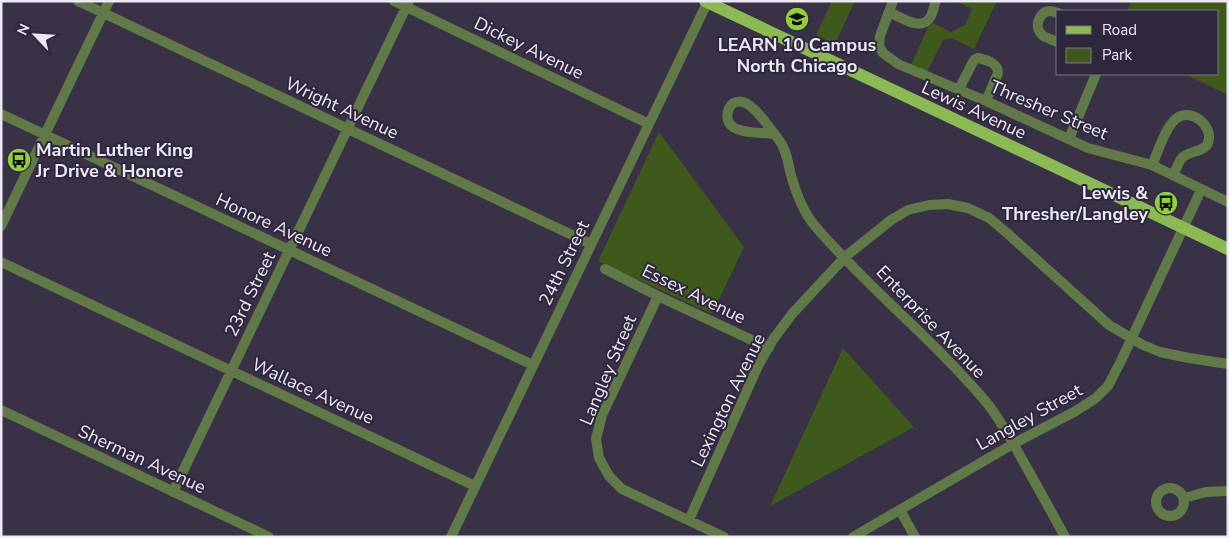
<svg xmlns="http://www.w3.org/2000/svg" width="1229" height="538" viewBox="0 0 1229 538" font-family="'Nunito Sans',sans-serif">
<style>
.green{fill:#3e591b}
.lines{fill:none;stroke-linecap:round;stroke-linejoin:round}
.minor{stroke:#617848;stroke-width:10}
.major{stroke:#8bb953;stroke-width:12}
.labels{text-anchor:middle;stroke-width:4;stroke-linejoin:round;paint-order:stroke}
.poi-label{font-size:18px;font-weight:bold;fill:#ede8f6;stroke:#2f273c}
.street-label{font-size:18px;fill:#ede8f6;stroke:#2f273c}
</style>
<rect width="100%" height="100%" fill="#393146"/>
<path class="green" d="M832,1H855L835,44L816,35Z
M956,1H997L974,49L952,38L943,40L927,72L911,65L928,27L933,23L951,32L965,25L972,9Z
M1130,1H1228V95L1185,74H1218V11H1127L1131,2Z
M659,132L744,247L712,314L598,261Z
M843,348L914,427L770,506Z"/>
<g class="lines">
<path class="minor" d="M78,1L591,244
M394,1L649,124
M893,1L880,36L879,46L883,53L898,64L986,101L1088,148L1152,165L1228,202
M889,12C901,17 922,33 931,16C933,12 934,6 936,1
M1058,13C1055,12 1052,11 1049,11C1038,13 1034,28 1042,35C1046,38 1053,40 1058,42
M959,89L974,60L978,58C987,60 998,63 998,73L986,101
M1,114L533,365
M774,134C763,132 743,134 733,127C722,120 728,98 743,102C755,105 771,130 779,140C787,150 788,164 791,175C796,193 804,213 815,226C869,289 934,340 987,403C1001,421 1012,441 1023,461C1037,486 1051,511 1065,537
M1069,139L1096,74
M1152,165C1158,152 1165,127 1177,118C1192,108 1214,126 1208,143C1205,152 1188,151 1182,158C1178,162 1176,170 1174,175
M1,226L109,1
M1,262L475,486
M605,269L658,296L769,348
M658,296L602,415L596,439L599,458L609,476L622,489L724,537
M1,410L269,537
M1156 502a14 14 0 1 1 28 0a14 14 0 1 1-28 0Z
M173,492L409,1
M1184,498L1206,492L1228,491
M900,510L915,537
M689,520L758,366L772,341L792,314L845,257L891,220L908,210L929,205L948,204L968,208L989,218L1007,233L1109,325L1143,345L1160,352L1189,358L1228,364
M451,537L708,1
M853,537L1013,444L1074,412L1096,398L1108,386L1121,361L1201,190"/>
<path class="major" d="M705,1L1228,249"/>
</g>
<defs>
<g id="school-disc" transform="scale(1.25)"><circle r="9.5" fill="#91cd3f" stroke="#2f273c"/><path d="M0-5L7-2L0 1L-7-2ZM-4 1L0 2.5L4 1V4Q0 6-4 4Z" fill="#111"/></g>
<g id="bus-disc" transform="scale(1.25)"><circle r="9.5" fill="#91cd3f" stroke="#2f273c"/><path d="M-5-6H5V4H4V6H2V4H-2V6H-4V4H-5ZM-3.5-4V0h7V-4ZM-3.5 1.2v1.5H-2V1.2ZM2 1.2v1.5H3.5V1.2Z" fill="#111"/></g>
</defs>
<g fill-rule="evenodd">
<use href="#school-disc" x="797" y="19"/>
<use href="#bus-disc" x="19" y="160"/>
<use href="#bus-disc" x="1166" y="203"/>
</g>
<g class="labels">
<g class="poi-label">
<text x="797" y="51">LEARN 10 Campus<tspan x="797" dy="21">North Chicago</tspan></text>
<text x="36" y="156" text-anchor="start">Martin Luther King<tspan x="36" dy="21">Jr Drive &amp; Honore</tspan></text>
<text x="1148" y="199" text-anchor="end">Lewis &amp;<tspan x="1148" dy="21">Thresher/Langley</tspan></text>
</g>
<g class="street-label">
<text transform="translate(529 48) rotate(26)" y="6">Dickey Avenue</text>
<text transform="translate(342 108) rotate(25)" y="6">Wright Avenue</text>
<text transform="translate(974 110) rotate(25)" y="6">Lewis Avenue</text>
<text transform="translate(1049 110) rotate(23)" y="6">Thresher Street</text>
<text transform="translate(274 225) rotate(25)" y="6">Honore Avenue</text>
<text transform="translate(564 263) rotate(-64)" y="6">24th Street</text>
<text transform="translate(250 294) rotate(-64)" y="6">23rd Street</text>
<text transform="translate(694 294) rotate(26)" y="6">Essex Avenue</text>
<text transform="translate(931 322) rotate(46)" y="6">Enterprise Avenue</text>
<text transform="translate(608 370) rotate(-67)" y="6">Langley Street</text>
<text transform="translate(313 391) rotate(25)" y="6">Wallace Avenue</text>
<text transform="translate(728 400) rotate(-64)" y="6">Lexington Avenue</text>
<text transform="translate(1029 417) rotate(-29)" y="6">Langley Street</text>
<text transform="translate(142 459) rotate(25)" y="6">Sherman Avenue</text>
</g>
</g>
<rect width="1229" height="538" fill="none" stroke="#ede8f6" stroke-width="5"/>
<rect x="1056" y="10" width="162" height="65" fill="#2f273c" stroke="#7b7486"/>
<rect x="1066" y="26" width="25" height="8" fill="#8bb953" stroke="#7b7486"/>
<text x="1102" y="35" font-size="15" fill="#ede8f6">Road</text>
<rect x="1066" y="48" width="25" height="15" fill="#3e591b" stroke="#7b7486"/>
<text x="1102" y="60" font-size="15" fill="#ede8f6">Park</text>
<g transform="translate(35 35) rotate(295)" stroke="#2f273c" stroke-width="4" paint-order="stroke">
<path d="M0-4L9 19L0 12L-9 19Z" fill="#ede8f6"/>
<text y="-8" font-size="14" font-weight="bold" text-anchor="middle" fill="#ede8f6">N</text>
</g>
</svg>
